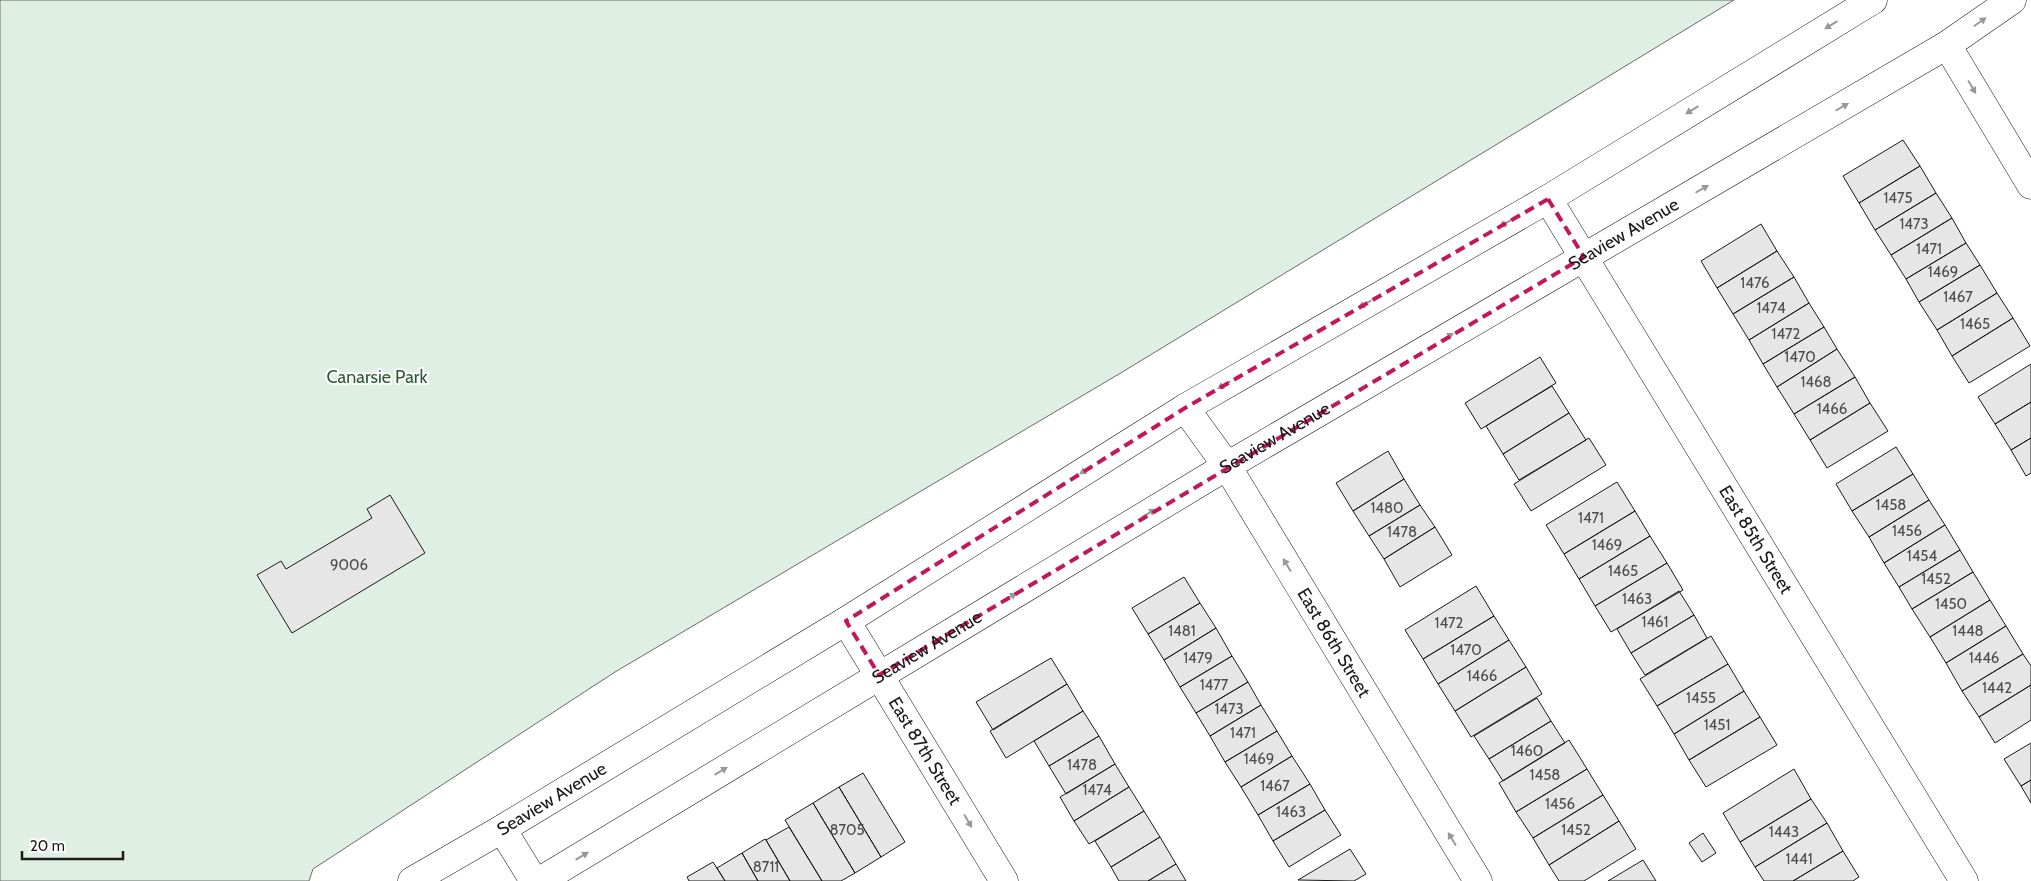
<svg xmlns="http://www.w3.org/2000/svg" width="2031" height="881" viewBox="0 0 2031 881" font-family="Cabin,sans-serif">
<style>
.green{fill:#e0efe3;stroke:#6a6a6a}
.building{fill:#e6e6e6;stroke:#1a1a1a}
.lines{fill:none;stroke-linecap:round;stroke-linejoin:round}
.minor-casing{stroke:#1a1a1a;stroke-width:29}
.tertiary-casing{stroke:#1a1a1a;stroke-width:29}
.minor{stroke:#fff;stroke-width:28}
.tertiary{stroke:#fff;stroke-width:28}
.oneway{fill:#989898}
.marked{fill:none;stroke:#c2185b;stroke-width:4;stroke-dasharray:10 6;stroke-linejoin:round}
.labels{text-anchor:middle;stroke-width:4;stroke-linejoin:round;paint-order:stroke}
.number-label{font-size:15px;fill:#4d4d4d}
.street-label{font-size:18px;fill:#1a1a1a;stroke:#fff}
.park-label{font-size:18px;fill:#2b5a34;stroke:#fff}
</style>
<rect width="100%" height="100%" fill="#fff"/>
<path class="green" d="M0,0H1734L1119,374L615,672L313,869L309,881H0Z"/>
<path class="building" d="M1903,140L1920,166L1859,203L1843,176Z
M1920,166L1936,193L1875,230L1859,203Z
M1936,193L1952,218L1891,255L1875,230Z
M1952,218L1966,243L1906,279L1891,255Z
M1761,224L1777,251L1717,288L1701,261Z
M1966,243L1980,265L1919,302L1906,279Z
M1777,251L1794,277L1733,314L1717,288Z
M1980,265L1997,293L1937,330L1919,302Z
M1794,277L1809,303L1749,340L1733,314Z
M1997,293L2013,318L1952,356L1937,330Z
M1809,303L1824,327L1763,364L1749,340Z
M2013,318L2030,346L1969,383L1952,356Z
M1824,327L1837,349L1777,387L1763,364Z
M1837,349L1855,377L1794,414L1777,387Z
M1540,357L1556,383L1481,429L1465,403Z
M2031,364V402L1995,424L1978,397Z
M1855,377L1870,403L1810,440L1794,414Z
M1552,386L1569,413L1503,454L1486,426Z
M2031,402V438L2011,450L1995,424Z
M1870,403L1888,431L1827,468L1810,440Z
M1569,413L1586,440L1519,480L1503,454Z
M1589,438L1606,465L1531,511L1514,484Z
M2031,438V473L2026,476L2011,450Z
M1896,447L1913,474L1852,511L1836,484Z
M1388,451L1404,479L1353,511L1336,483Z
M1913,474L1929,500L1869,537L1852,511Z
M1404,479L1420,505L1369,536L1353,511Z
M1617,482L1635,511L1564,554L1546,525Z
M390,495L425,553L292,633L257,575L281,561L286,569L372,518L367,509Z
M1929,500L1945,525L1884,563L1869,537Z
M1420,505L1435,527L1384,559L1369,536Z
M1635,511L1650,536L1579,579L1564,554Z
M1945,525L1960,550L1899,587L1884,563Z
M1435,527L1452,555L1400,587L1384,559Z
M1650,536L1667,563L1595,606L1579,579Z
M1960,550L1973,572L1912,609L1899,587Z
M1667,563L1683,590L1611,632L1595,606Z
M1973,572L1990,600L1930,637L1912,609Z
M1184,577L1200,603L1148,634L1132,608Z
M1476,586L1494,616L1423,659L1405,630Z
M1679,591L1694,615L1631,653L1617,629Z
M1990,600L2006,626L1946,663L1930,637Z
M1200,603L1216,628L1164,660L1148,634Z
M1694,615L1707,638L1645,675L1631,653Z
M1494,616L1509,640L1438,684L1423,659Z
M2006,626L2023,654L1962,691L1946,663Z
M1216,628L1232,656L1180,687L1164,660Z
M1711,636L1728,664L1657,706L1640,679Z
M1509,640L1526,667L1455,711L1438,684Z
M2023,654L2031,666V685L1979,717L1962,691Z
M1232,656L1248,682L1196,713L1180,687Z
M1051,658L1067,684L993,730L976,702Z
M1728,664L1744,691L1674,734L1657,706Z
M1526,667L1542,694L1471,737L1455,711Z
M1248,682L1261,705L1210,736L1196,713Z
M1067,684L1083,711L1006,758L990,731Z
M2031,685V720L1995,743L1979,717Z
M1744,691L1760,717L1689,760L1674,734Z
M1537,698L1551,721L1489,759L1474,736Z
M1261,705L1277,731L1225,762L1210,736Z
M1083,711L1099,736L1049,766L1034,741Z
M1760,717L1777,745L1706,787L1689,760Z
M1551,721L1565,743L1503,781L1489,759Z
M1277,731L1292,756L1241,787L1225,762Z
M1099,736L1115,764L1066,794L1049,766Z
M1569,740L1587,769L1516,812L1499,783Z
M2031,743V780L2021,786L2004,759Z
M1292,756L1310,784L1258,815L1241,787Z
M1115,764L1129,787L1074,821L1060,797Z
M1587,769L1603,795L1533,838L1516,812Z
M1794,769L1811,799L1740,842L1723,813Z
M863,773L905,842L881,857L839,787Z
M2031,780V803L2021,786Z
M1310,784L1325,810L1273,841L1258,815Z
M839,787L881,857L855,873L813,803Z
M1129,787L1144,811L1089,844L1074,821Z
M1603,795L1619,821L1549,865L1533,838Z
M1811,799L1827,823L1755,867L1740,842Z
M813,803L855,873L841,881H822L785,820Z
M1325,810L1341,835L1289,867L1273,841Z
M1144,811L1160,837L1111,867L1095,841Z
M1619,821L1636,849L1584,881H1559L1549,865Z
M1827,823L1843,851L1793,881H1764L1755,867Z
M789,827L822,881H790L766,840Z
M1703,833L1716,853L1702,862L1689,843Z
M1160,837L1176,864L1148,881H1119L1111,867Z
M765,839L766,840L790,881H758L742,853Z
M1350,849L1366,874L1354,881L1298,880Z
M1843,851L1859,877L1853,881H1793Z
M742,853L758,881H725L717,868Z
M1643,860L1656,881H1608Z
M713,862L725,881H689L687,877Z
M1176,864L1186,881H1148Z"/>
<g class="lines">
<g class="minor-casing">
<g id="minor">
<path d="M1947,45L2031,185"/>
<path id="s1" d="M1548,199L1964,881"/>
<path id="s2" d="M1185,408L1227,466L1478,881"/>
<path id="s3" d="M846,621L1004,881"/>
<path d="M502,829L534,881"/>
</g>
</g>
<g class="tertiary-casing">
<g id="tertiary">
<path id="s4" d="M412,881L502,829L846,621L1185,408L1548,199L1873,0"/>
<path id="s5" d="M540,881L1227,466L1947,45L2012,0"/>
</g>
</g>
<use href="#minor" class="minor"/>
<use href="#tertiary" class="tertiary"/>
</g>
<defs><path id="oneway-solid" d="M-6-.8H1V-3.2L6.5 0L1 3.2V.8H-6Z" transform="scale(1.25)"/></defs>
<g class="oneway">
<use href="#oneway-solid" transform="translate(1980 22) rotate(-35)"/>
<use href="#oneway-solid" transform="translate(1831 25) rotate(149)"/>
<use href="#oneway-solid" transform="translate(1972 87) rotate(59)"/>
<use href="#oneway-solid" transform="translate(1842 107) rotate(-30)"/>
<use href="#oneway-solid" transform="translate(1692 110) rotate(149)"/>
<use href="#oneway-solid" transform="translate(1702 189) rotate(-30)"/>
<use href="#oneway-solid" transform="translate(1506 223) rotate(150)"/>
<use href="#oneway-solid" transform="translate(1365 304) rotate(150)"/>
<use href="#oneway-solid" transform="translate(1447 337) rotate(-30)"/>
<use href="#oneway-solid" transform="translate(1224 385) rotate(150)"/>
<use href="#oneway-solid" transform="translate(1086 470) rotate(148)"/>
<use href="#oneway-solid" transform="translate(1149 513) rotate(-31)"/>
<use href="#oneway-solid" transform="translate(1287 565) rotate(-121)"/>
<use href="#oneway-solid" transform="translate(1010 597) rotate(-31)"/>
<use href="#oneway-solid" transform="translate(721 771) rotate(-31)"/>
<use href="#oneway-solid" transform="translate(968 821) rotate(59)"/>
<use href="#oneway-solid" transform="translate(1452 839) rotate(-121)"/>
<use href="#oneway-solid" transform="translate(582 856) rotate(-31)"/>
</g>
<path class="marked" d="M1548,199L1584,257L879,675L846,621L1185,408Z"/>
<g class="labels">
<g class="number-label">
<text x="1898" y="203">1475</text>
<text x="1914" y="229">1473</text>
<text x="1929" y="254">1471</text>
<text x="1943" y="277">1469</text>
<text x="1755" y="288">1476</text>
<text x="1958" y="302">1467</text>
<text x="1771" y="313">1474</text>
<text x="1975" y="329">1465</text>
<text x="1786" y="339">1472</text>
<text x="1800" y="362">1470</text>
<text x="1816" y="387">1468</text>
<text x="1832" y="414">1466</text>
<text x="1891" y="510">1458</text>
<text x="1387" y="513">1480</text>
<text x="1591" y="523">1471</text>
<text x="1907" y="536">1456</text>
<text x="1402" y="537">1478</text>
<text x="1607" y="550">1469</text>
<text x="1922" y="561">1454</text>
<text x="349" y="570">9006</text>
<text x="1623" y="576">1465</text>
<text x="1936" y="584">1452</text>
<text x="1637" y="604">1463</text>
<text x="1951" y="609">1450</text>
<text x="1655" y="627">1461</text>
<text x="1449" y="628">1472</text>
<text x="1182" y="636">1481</text>
<text x="1968" y="636">1448</text>
<text x="1466" y="655">1470</text>
<text x="1198" y="663">1479</text>
<text x="1984" y="663">1446</text>
<text x="1482" y="681">1466</text>
<text x="1214" y="690">1477</text>
<text x="1997" y="693">1442</text>
<text x="1701" y="703">1455</text>
<text x="1229" y="714">1473</text>
<text x="1717" y="730">1451</text>
<text x="1243" y="738">1471</text>
<text x="1527" y="756">1460</text>
<text x="1259" y="764">1469</text>
<text x="1082" y="770">1478</text>
<text x="1545" y="780">1458</text>
<text x="1275" y="791">1467</text>
<text x="1097" y="795">1474</text>
<text x="1560" y="809">1456</text>
<text x="1291" y="817">1463</text>
<text x="847" y="835">8705</text>
<text x="1576" y="835">1452</text>
<text x="1784" y="837">1443</text>
<text x="1799" y="864">1441</text>
<text x="766" y="872">8711</text>
</g>
<g class="street-label">
<text dy="6" stroke="none"><textPath href="#s5" startOffset="1262">Seaview Avenue</textPath></text>
<text dy="6" stroke="none"><textPath href="#s5" startOffset="858">Seaview Avenue</textPath></text>
<text dy="6" stroke="none"><textPath href="#s1" startOffset="399">East 85th Street</textPath></text>
<text dy="6" stroke="none"><textPath href="#s2" startOffset="278">East 86th Street</textPath></text>
<text dy="6" stroke="none"><textPath href="#s5" startOffset="452">Seaview Avenue</textPath></text>
<text dy="6" stroke="none"><textPath href="#s3" startOffset="152">East 87th Street</textPath></text>
<text dy="6" stroke="none"><textPath href="#s4" startOffset="162">Seaview Avenue</textPath></text>
</g>
<g class="park-label">
<text x="377" y="383">Canarsie Park</text>
</g>
</g>
<path d="M22 851v8h101v-8" fill="none" stroke="#1a1a1a" stroke-width="2.5"/>
<text x="30" y="851" font-size="15" fill="#1a1a1a" stroke="#ffffff" stroke-width="4" paint-order="stroke">20 m</text>
</svg>
